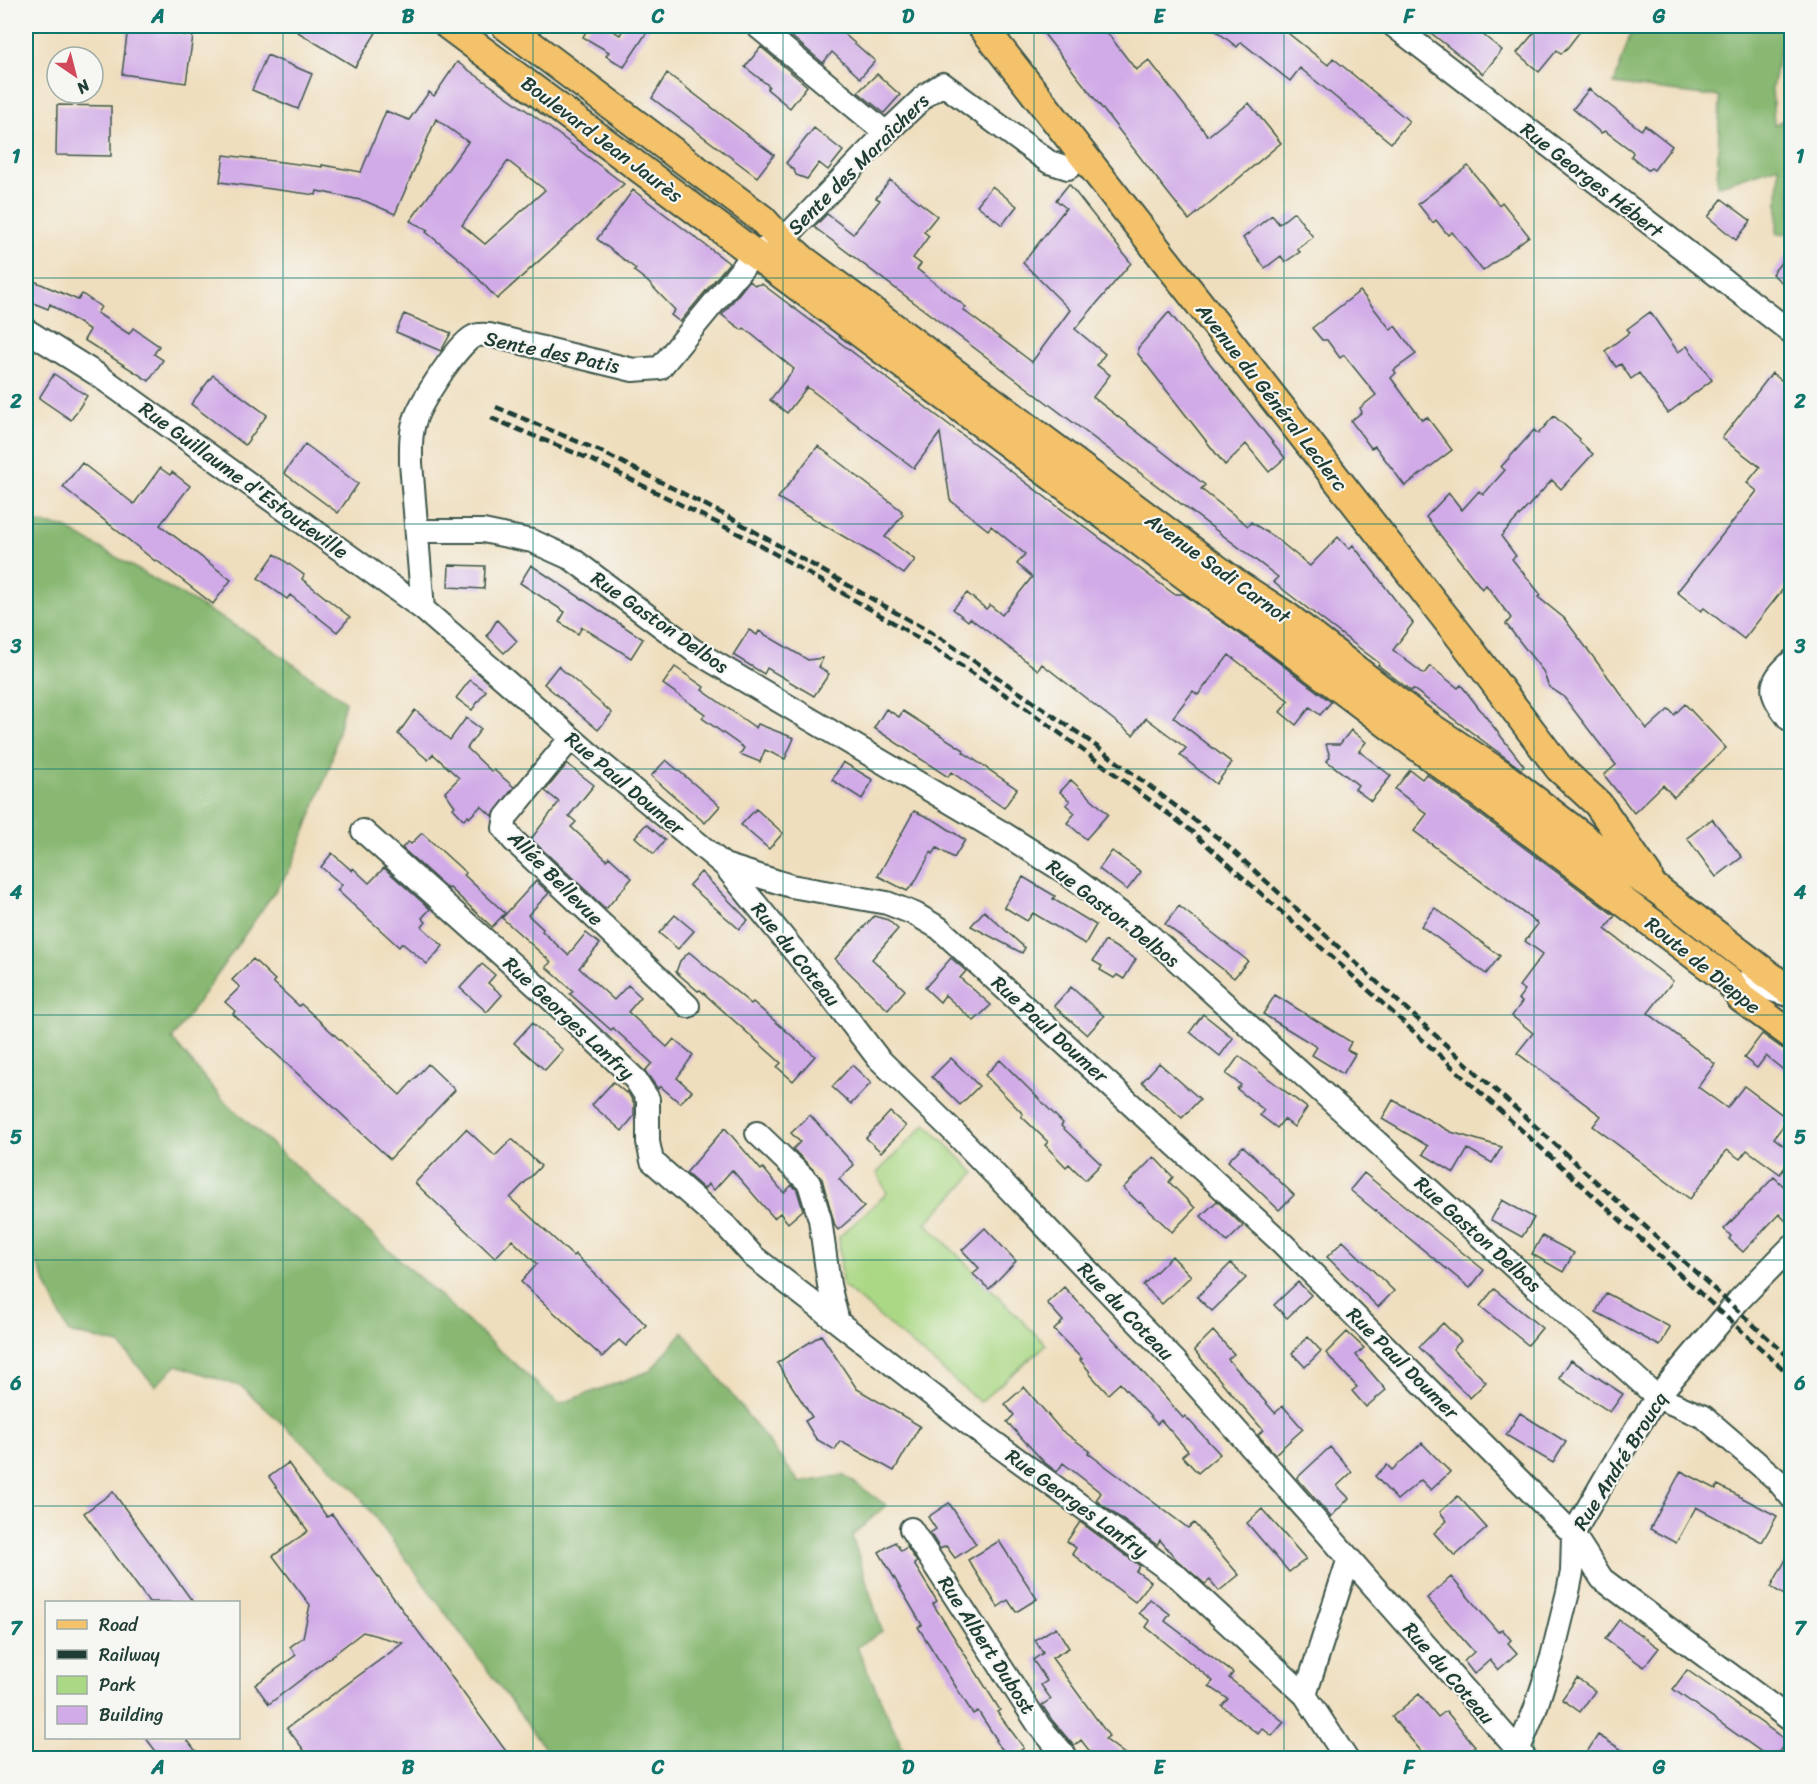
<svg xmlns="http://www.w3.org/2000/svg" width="1817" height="1784" viewBox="0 0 1817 1784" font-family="Sriracha,sans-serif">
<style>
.green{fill:#abd885;stroke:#658a5c;stroke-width:1.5}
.forest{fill:#88b872;stroke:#547a53;stroke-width:1.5}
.building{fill:#d1abe7;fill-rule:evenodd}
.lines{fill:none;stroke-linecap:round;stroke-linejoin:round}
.minor-casing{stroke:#3e5549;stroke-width:26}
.major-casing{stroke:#3e5549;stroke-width:32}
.minor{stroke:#fff;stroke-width:22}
.major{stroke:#f3c26a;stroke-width:28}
.rail{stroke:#1f3d34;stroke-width:4.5;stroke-dasharray:9 4.5;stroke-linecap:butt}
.grid{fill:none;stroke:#0f766e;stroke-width:1.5;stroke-opacity:0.55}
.labels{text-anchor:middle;stroke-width:4.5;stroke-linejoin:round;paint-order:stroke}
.street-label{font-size:20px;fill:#1f3d34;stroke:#f6f6f2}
.neatline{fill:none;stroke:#0f766e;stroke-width:2}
.grid-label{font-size:20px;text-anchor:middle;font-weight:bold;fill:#0f766e}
</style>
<rect width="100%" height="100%" fill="#f6f6f2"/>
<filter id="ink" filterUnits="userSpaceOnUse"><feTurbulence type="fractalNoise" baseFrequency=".0167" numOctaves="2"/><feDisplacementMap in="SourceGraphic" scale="12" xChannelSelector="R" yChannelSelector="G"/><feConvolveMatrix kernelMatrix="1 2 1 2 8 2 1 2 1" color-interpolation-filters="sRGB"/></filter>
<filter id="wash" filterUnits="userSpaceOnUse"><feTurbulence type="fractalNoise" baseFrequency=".008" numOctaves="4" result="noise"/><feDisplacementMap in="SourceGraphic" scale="24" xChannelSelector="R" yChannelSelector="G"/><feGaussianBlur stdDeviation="1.35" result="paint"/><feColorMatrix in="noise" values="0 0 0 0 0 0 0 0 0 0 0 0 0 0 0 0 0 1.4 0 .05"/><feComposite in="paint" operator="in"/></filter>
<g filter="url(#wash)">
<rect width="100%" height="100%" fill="#efdebd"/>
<path class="green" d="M926,1124L975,1173L926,1223L1046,1345L980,1402L842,1285L839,1237L887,1193L877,1173Z"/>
<path class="forest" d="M1633,26H1785L1772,88L1774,125L1791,116V233L1777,234L1779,166L1717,186L1720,97L1614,84Z
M26,521L64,527L256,638L345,701L330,766L291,868L172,1039L223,1100L559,1404L650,1371L683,1332L800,1483L844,1475L886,1505L852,1536L882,1631L857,1647L902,1747L909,1758H552L355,1490L242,1387L177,1365L155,1386L119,1344L68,1332L26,1239Z"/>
<g id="blocks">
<path class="building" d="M288,26H380L355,67Z
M589,26H604L620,35L625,26H651L624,67L606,56L609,52L583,37Z
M800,26H835L875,61L860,78L832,52L823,63L791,36Z
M1038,26H1102L1136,70L1149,60L1208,136L1249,103L1281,143L1189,220Z
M1210,26H1279L1328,65L1333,58L1409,121L1391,143L1300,68L1290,81L1241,42L1237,47Z
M1422,26H1472L1502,50L1483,74Z
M1540,26H1584L1568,47L1561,54L1557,50L1539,72L1517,53Z
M128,27L193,36L186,83L122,74Z
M761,47L807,86L790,108L767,89L769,86L745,67Z
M267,55L312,74L298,109L252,90Z
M457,62L533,115L624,184L497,299L465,264L426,232L428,230L410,221L468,142L436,119L395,214L365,201L317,191L316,195L220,182L224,155L322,167V165L361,172L386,111L409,120L429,92L434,96ZM508,161L545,190L485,244L462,225Z
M667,73L774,155L757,177L652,98Z
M877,74L900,95L884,113L858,92Z
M1589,89L1641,130L1645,125L1672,146L1654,170L1651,168L1648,170L1631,156L1633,153L1632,151L1605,131L1601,133L1573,109Z
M57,105L111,106V156L56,155Z
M814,128L843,151L828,170L819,163L807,179L796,175L794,170L786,163Z
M1468,166L1499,205L1502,202L1529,236L1483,271L1452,232L1448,235L1436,220L1433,223L1418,204Z
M890,180L937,216L924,232L929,236L913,258L921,264L917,269L966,307L963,310L1032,362L1070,310L1023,263L1066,208L1056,200L1069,184L1131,263L1075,329L1105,354L1097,365L1110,375L1093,397L1205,485L1201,489L1248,526L1251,522L1277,539L1310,566L1338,537L1349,549L1353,545L1413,623L1393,650L1424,674L1430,666L1458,688L1461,685L1524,766L1521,769L1413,689L1411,691L1378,665L1379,663L1273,582L1278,577L814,227L827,214L853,234L880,200L876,198Z
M992,186L1017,206L1002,225L977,205Z
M633,190L729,263L680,322L671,315L675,310L647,281L634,271L636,269L597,239Z
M1722,199L1751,221L1736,240L1708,217Z
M1294,212L1313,237L1297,249L1300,252L1285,262L1281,256L1265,268L1243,238L1272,215L1279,224Z
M1791,250V290L1772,274Z
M27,278L78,300L82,294L101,307L97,313L129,334L133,328L159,346L154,354L163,360L149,381L84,340L90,330L76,321L50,304L48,309L26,300L28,290L26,288Z
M749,281L755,285L762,284L1174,594H1183L1261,649L1331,702L1320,715L1310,707L1296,725L1280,712L1289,701L1229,655L1198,695L1193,691L1173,717L1232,763L1216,784L1180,755L1186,748L1146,718L1133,735L1042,664L1038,670L970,618L968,621L953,609L967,593L986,609L990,605L1002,615L1032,577L1017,564L1025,554L991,526L988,530L950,500L940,433L914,468L807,387L787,413L770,400L794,369L744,328L742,330L722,315Z
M1360,291L1391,330L1395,326L1416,354L1394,370L1396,373L1391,378L1422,420L1427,417L1452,450L1405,486L1375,446L1371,448L1351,421L1362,412L1360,408L1376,395L1344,355L1340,358L1327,340H1322L1312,328Z
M1169,312L1285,458L1269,472L1246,444L1225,465L1138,354V348Z
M1650,312L1678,352L1687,346L1712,380L1668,413L1639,373L1631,379L1621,364L1616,367L1605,351L1630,332L1627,329Z
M404,314L451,333L441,351L396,332Z
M1772,373L1791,388V579L1744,639L1704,608L1701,611L1677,592L1757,491L1747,483L1760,467L1722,438Z
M54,374L87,396L71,420L39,398Z
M213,375L267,415L245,445L191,404Z
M1554,416L1580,439L1579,441L1593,454L1561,489L1552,480L1501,536L1516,556L1512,559L1541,595L1538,597L1564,618L1647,729L1669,709L1674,715L1685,704L1726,748L1674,797L1663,785L1634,813L1604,775L1616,765L1563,696L1549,687L1543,671L1506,624L1511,618L1486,585L1482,589L1426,517L1449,493L1462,510L1479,491L1483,495L1505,470L1501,467L1534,430L1538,434Z
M305,444L358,484L338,513L284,473Z
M818,446L902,511L901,512L903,515L885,537L915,560L904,574L882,559L778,498Z
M82,463L134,504L160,468L170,475L172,472L190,486L160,525L231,580L213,604L156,560L155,561L63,487Z
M275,554L304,575L302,579L350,617L337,632L290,595L287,599L258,578Z
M449,565L485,566L484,589L448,587Z
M531,565L643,639L631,658L582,627L578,634L559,622L565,612L520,583Z
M497,620L517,641L504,653L487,636Z
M749,630L757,635L759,631L808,660L823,658L819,667L829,674L814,696L767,668L764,674L733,655Z
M558,666L612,713L598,730L544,684Z
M675,667L704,687L702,690L756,728L758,724L794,738L785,759L765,750L760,762L740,754L744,748L702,718L705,714L663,684Z
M470,680L486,691L472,710L456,698Z
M886,709L899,717L903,711L964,750L963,752L1017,789L1004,808L951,772L948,777L874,728Z
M415,710L450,740L466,718L481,729L467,748L492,772L494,770L514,787L492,816L481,806L469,818L468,816L464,820L453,808L455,806L445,792L459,778L433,754L428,760L398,734Z
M1351,730L1366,742L1359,751L1391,776L1371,801L1355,789L1358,785L1327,761L1330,757L1326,744H1340Z
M666,760L720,806L705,823L651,776Z
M843,762L873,780L862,799L832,780Z
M567,764L594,785L569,816L576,822L571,827L607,860L609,857L632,878L606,909L531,839L559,802L545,791Z
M1410,770L1422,779L1426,774L1615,916L1605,929L1673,981L1648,1013L1715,1064L1698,1087L1727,1108L1744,1086L1788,1119L1774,1138L1791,1151V1159L1780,1174L1747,1150L1740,1159L1727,1150L1690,1199L1593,1126L1601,1116L1517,1053L1533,1033L1512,1016L1522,1002L1518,999L1525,990L1519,986L1543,954L1525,941L1538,924L1414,831L1427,814L1395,789Z
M1071,780L1108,814L1086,839L1067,823L1075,813L1066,805L1070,801L1060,792Z
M756,809L783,833L769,849L741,825Z
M914,811L936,821L965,840L954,858L937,848L933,854L931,852L915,882L907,891L878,876Z
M1712,819L1742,857L1716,877L1687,838Z
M646,824L665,840L654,854L635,837Z
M422,833L466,873L464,875L505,913L492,927L450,888L448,889L402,848L408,842L411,844Z
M1112,851L1141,872L1127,890L1099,869Z
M332,853L352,871L353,868L369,883L384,868L430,909L422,918L426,922L422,927L443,946L427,964L402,943L399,947L337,890L342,885L321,867Z
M701,872L748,920L739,929L689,885Z
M1023,877L1055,896L1053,899L1096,925L1085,944L1033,913L1027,921L1004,907Z
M536,881L549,893L528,915L543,929L542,931L568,955L586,933L600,944L579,968L614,1000L628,985L641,997L628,1012L667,1047L674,1039L693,1055L677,1078L692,1091L680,1103L660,1086L658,1089L645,1071L652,1063L613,1028L611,1030L570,994L573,991L546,967L551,962L502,918Z
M1179,906L1248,961L1234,978L1165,924Z
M1435,908L1500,956L1486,974L1421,926Z
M984,911L1025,948L1022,953L971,926Z
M675,915L694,931L678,949L659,933Z
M874,916L888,920L898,929L872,959L905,990L888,1010L835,959Z
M1105,941L1136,959L1124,979L1117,975L1114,978L1100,970L1102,966L1093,961Z
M689,952L751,1004L753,1002L815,1056L793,1081L777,1067L781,1063L700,990L698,991L676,972L680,961Z
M951,958L966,971L960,978L991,1005L974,1021L945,995L940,1002L925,988Z
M253,959L275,980L273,982L299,1006L301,1004L400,1095L428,1064L455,1090L390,1159L233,1014L235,1011L225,1002L240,987L232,980Z
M482,964L495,975L488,983L502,995L487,1012L460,988Z
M1071,987L1104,1016L1087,1035L1054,1006Z
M1275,995L1351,1042L1347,1050L1355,1054L1343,1074L1312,1055L1317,1047L1263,1014Z
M1203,1014L1233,1038L1220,1056L1190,1032Z
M532,1023L563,1050L545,1070L514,1043Z
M1762,1034L1782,1048L1791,1051V1076L1766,1056L1757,1068L1744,1058Z
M1239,1056L1307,1108L1294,1127L1284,1119L1277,1128L1260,1115L1264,1110L1237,1089L1241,1085L1226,1074Z
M951,1058L979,1086L960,1105L932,1077Z
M1000,1060L1063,1123L1061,1126L1101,1164L1085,1180L1069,1164L1066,1167L1045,1145L1048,1142L1021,1116L1023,1114L985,1075Z
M1159,1063L1200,1099L1182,1118L1142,1082Z
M852,1065L871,1083L851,1104L832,1087Z
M613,1082L626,1093L627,1091L634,1103V1116L622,1131L592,1105Z
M1393,1100L1451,1132L1502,1147L1492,1163L1468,1149L1454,1173L1423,1154L1428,1146L1382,1119Z
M890,1112L906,1126L881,1152L866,1138Z
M810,1115L854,1165L839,1179L864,1207L838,1230L835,1226L822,1179L793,1149L800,1142L791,1133Z
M725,1128L761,1170L763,1168L784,1193L792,1185L797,1190L803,1210L788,1223L780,1213L774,1218L732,1170L714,1190L708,1184L704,1189L686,1173Z
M466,1129L495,1156L512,1139L541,1166L510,1198L573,1256L575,1254L646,1325L626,1346L619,1340L602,1357L521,1282L537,1264L512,1240L495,1258L415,1183Z
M1243,1146L1294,1195L1279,1210L1228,1161Z
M1154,1157L1173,1177L1169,1182L1195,1208L1172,1232L1140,1202L1139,1203L1123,1188Z
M1364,1173L1484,1270L1470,1288L1350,1190Z
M1774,1177L1791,1193V1226L1779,1214L1743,1252L1729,1239L1731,1236L1724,1229Z
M1502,1200L1534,1218L1522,1237L1491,1220Z
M1217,1201L1243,1226L1227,1242L1201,1216Z
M985,1228L1016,1261L989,1289L973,1274L979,1268L962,1250Z
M1542,1236L1574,1253L1563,1272L1532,1254Z
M1343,1241L1394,1291L1378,1307L1327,1257Z
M1172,1256L1191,1276L1162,1304L1143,1285Z
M1231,1263L1246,1278L1212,1311L1197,1297Z
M1298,1282L1311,1295L1287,1318L1274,1305Z
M1064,1287L1128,1355L1183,1418L1185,1416L1220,1454L1198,1473L1182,1456L1188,1451L1161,1420L1157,1424L1120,1383L1108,1394L1089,1373L1090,1372L1080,1360L1082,1359L1054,1330L1063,1321L1047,1303Z
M1494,1289L1542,1328L1528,1345L1480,1306Z
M1606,1293L1670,1327L1660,1346L1596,1312Z
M1443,1323L1461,1341L1453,1349L1486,1382L1470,1398L1419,1347Z
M1213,1331L1234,1354L1228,1359L1275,1413L1283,1406L1303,1429L1275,1454L1258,1435L1263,1430L1194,1350Z
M1347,1332L1364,1348L1356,1355L1386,1390L1366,1407L1352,1391L1357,1387L1326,1353Z
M821,1335L857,1389L920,1426L894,1471L840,1441L835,1450L816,1439L805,1421L812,1417L777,1363Z
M1308,1337L1321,1351L1305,1367L1292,1353Z
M1571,1360L1623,1394L1610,1412L1559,1378Z
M1024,1387L1061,1430L1090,1451L1088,1453L1188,1528L1194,1523L1239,1575L1219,1591L1210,1580L1205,1584L1177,1560L1160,1540L1157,1545L1096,1500L1101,1493L1063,1463L1057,1472L1044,1462L1007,1422L1014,1415L1005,1404Z
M1520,1413L1566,1442L1553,1463L1506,1435Z
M1422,1443L1450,1472L1431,1490L1421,1480L1397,1500L1375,1476L1387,1465L1392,1470Z
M1330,1447L1352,1472L1337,1486L1349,1498L1331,1517L1297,1478Z
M288,1463L327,1517L332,1514L511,1758H310L287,1728L403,1643L363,1632L269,1704L255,1685L296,1655L290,1647L303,1637L310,1605L273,1556L308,1531L269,1477Z
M1681,1471L1716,1489L1718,1485L1777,1516L1762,1542L1696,1507L1676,1543L1650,1529Z
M113,1492L193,1602H149L109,1547L84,1513Z
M1458,1496L1487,1528L1455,1556L1434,1533L1447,1521L1440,1512Z
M949,1503L976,1544L955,1558L946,1546L940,1549L930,1533L936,1529L928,1517Z
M1262,1509L1306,1559L1289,1572L1247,1523Z
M1080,1522L1140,1566L1136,1571L1151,1582L1135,1602L1072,1554L1076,1548L1067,1541Z
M999,1541L1037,1599L1016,1612L1008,1600L998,1607L968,1560Z
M895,1542L901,1551L907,1547L917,1562L914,1564L937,1601L933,1604L1000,1710L997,1712L1024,1748L1010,1758L995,1741L997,1740L978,1711L973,1714L918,1627L922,1625L879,1552Z
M1791,1550V1599L1771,1587Z
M1451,1577L1498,1632L1502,1629L1511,1640L1508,1643L1517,1653L1498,1670L1490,1660L1474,1674L1464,1661L1474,1652L1427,1598Z
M1150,1599L1170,1614L1165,1621L1233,1673L1229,1678L1284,1722L1272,1736L1262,1728L1258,1734L1222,1706L1228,1699L1209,1686L1213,1681L1146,1627L1150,1621L1139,1613Z
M1619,1620L1659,1648L1644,1667L1605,1639Z
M1056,1627L1069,1648L1052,1658L1109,1736L1105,1739L1130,1758H1095L1081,1740L1074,1746L1052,1720L1042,1705L1051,1699L1041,1685L1047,1681L1033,1660L1043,1653L1035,1640Z
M1687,1670L1787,1741L1774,1758H1770L1673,1689Z
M1577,1678L1595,1691L1580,1712L1562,1699Z
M1419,1694L1438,1717L1446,1711L1475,1746L1460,1758H1427L1392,1717Z
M1598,1735L1635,1758H1583Z
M145,1737H185L201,1758H161Z"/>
</g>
</g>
<g filter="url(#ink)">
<use href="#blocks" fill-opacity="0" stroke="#3e5549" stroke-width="1.5"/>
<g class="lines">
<g class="minor-casing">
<path id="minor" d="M757,26L886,133
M1394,26L1792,333
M26,330L98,375L423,609L591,755L724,865L791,886L887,903L915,914L939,928L1283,1244L1573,1534L1602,1579L1792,1721
M417,531H483L532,541L572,559L693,650L1006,835L1068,874L1147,933L1657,1397L1704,1417L1777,1480L1792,1498
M423,609L411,463C411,448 410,432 416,417C422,401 460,340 475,336C479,334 485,335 489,335L633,370L660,368L755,253L782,241L886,133L927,94L943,84L1049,162L1068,168L1084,157
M1792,661C1766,684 1769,693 1789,719H1792
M571,738L506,817L504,828L513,840L688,1006
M363,831L551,999L635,1079L648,1099V1142L652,1161L726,1226L754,1257L981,1433L1178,1577L1305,1695
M724,865L826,990L878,1058L952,1130L1176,1362L1525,1758
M1729,981L1764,988L1789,995
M757,1133L809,1183L820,1219L829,1285L838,1322
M911,1529L1040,1727L1067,1758
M1518,1751L1535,1710L1552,1657L1568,1592L1572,1572L1573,1534L1610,1470L1657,1397L1739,1300L1792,1246
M1346,1758L1305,1695L1349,1558"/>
</g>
<g class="major-casing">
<path id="major" d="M449,26L1221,602L1271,636L1729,981L1741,998L1792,1035
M506,26L762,219L782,241L802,259L1238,585L1286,616L1430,727L1502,775L1615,862L1658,890L1792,993
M982,26L1462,639L1559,768L1598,804L1648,876"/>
</g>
<use href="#minor" class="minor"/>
<use href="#major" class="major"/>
<path class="rail" d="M496,407L600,451L729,517L942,639L1084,737L1222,841L1792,1360
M491,418L592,460L751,540L899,626L1020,704L1088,754L1190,830L1344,968L1792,1377"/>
</g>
</g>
<path class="grid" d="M283,26V1758M533,26V1758M783,26V1758M1034,26V1758M1284,26V1758M1534,26V1758M26,278H1792M26,524H1792M26,769H1792M26,1015H1792M26,1260H1792M26,1506H1792"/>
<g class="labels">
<g class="street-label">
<text transform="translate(602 139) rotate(37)" y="7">Boulevard Jean Jaurès</text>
<text transform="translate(858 164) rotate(-45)" y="7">Sente des Maraîchers</text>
<text transform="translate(1592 180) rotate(38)" y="7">Rue Georges Hébert</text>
<text transform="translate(552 352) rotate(12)" y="7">Sente des Patis</text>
<text transform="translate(1272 397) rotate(52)" y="7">Avenue du Général Leclerc</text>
<text transform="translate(244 480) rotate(36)" y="7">Rue Guillaume d'Estouteville</text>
<text transform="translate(1218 568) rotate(36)" y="7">Avenue Sadi Carnot</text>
<text transform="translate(660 622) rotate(35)" y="7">Rue Gaston Delbos</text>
<text transform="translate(625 783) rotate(40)" y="7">Rue Paul Doumer</text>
<text transform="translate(556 878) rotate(45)" y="7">Allée Bellevue</text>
<text transform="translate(1113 913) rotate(38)" y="7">Rue Gaston Delbos</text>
<text transform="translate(796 954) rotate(51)" y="7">Rue du Coteau</text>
<text transform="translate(1703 965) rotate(39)" y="7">Route de Dieppe</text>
<text transform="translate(569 1018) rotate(43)" y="7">Rue Georges Lanfry</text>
<text transform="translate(1050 1029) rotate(42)" y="7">Rue Paul Doumer</text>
<text transform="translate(1478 1234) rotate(42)" y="7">Rue Gaston Delbos</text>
<text transform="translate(1126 1311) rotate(46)" y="7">Rue du Coteau</text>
<text transform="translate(1403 1363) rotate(45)" y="7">Rue Paul Doumer</text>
<text transform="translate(1620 1461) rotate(-58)" y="7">Rue André Broucq</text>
<text transform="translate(1077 1503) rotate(36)" y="7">Rue Georges Lanfry</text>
<text transform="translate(987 1645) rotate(57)" y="7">Rue Albert Dubost</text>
<text transform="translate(1449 1673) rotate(49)" y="7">Rue du Coteau</text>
</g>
</g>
<rect width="1817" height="1784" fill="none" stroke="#f6f6f2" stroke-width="66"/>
<rect x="45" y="1601" width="195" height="138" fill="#f6f6f2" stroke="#a0aca6" stroke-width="1.5"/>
<rect x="57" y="1620" width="30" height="9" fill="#f3c26a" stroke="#a0aca6" stroke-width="1.5"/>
<text x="99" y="1631" font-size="18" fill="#1f3d34">Road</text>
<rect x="57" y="1650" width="30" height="9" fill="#1f3d34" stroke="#a0aca6" stroke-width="1.5"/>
<text x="99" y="1661" font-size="18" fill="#1f3d34">Railway</text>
<rect x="57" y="1676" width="30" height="18" fill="#abd885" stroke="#a0aca6" stroke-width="1.5"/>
<text x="99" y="1691" font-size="18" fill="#1f3d34">Park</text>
<rect x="57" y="1706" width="30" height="18" fill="#d1abe7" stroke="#a0aca6" stroke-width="1.5"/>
<text x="99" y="1721" font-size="18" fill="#1f3d34">Building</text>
<g transform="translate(75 75) rotate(145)"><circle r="28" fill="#f6f6f2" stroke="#a0aca6" stroke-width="1.5"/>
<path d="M0-4.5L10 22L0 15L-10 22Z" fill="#d1495b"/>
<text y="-9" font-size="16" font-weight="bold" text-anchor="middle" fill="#1f3d34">N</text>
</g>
<rect x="33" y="33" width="1751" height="1718" class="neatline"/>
<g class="grid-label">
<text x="158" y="23">A</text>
<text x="408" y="23">B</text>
<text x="658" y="23">C</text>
<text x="908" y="23">D</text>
<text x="1159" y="23">E</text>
<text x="1409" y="23">F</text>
<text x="1659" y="23">G</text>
<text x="16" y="163">1</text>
<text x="1800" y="163">1</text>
<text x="16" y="408">2</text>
<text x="1800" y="408">2</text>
<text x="16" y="653">3</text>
<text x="1800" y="653">3</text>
<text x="16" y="899">4</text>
<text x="1800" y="899">4</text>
<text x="16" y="1144">5</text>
<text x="1800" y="1144">5</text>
<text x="16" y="1390">6</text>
<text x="1800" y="1390">6</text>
<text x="16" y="1635">7</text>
<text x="1800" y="1635">7</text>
<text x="158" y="1774">A</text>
<text x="408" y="1774">B</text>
<text x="658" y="1774">C</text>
<text x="908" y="1774">D</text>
<text x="1159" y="1774">E</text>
<text x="1409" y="1774">F</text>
<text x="1659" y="1774">G</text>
</g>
</svg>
